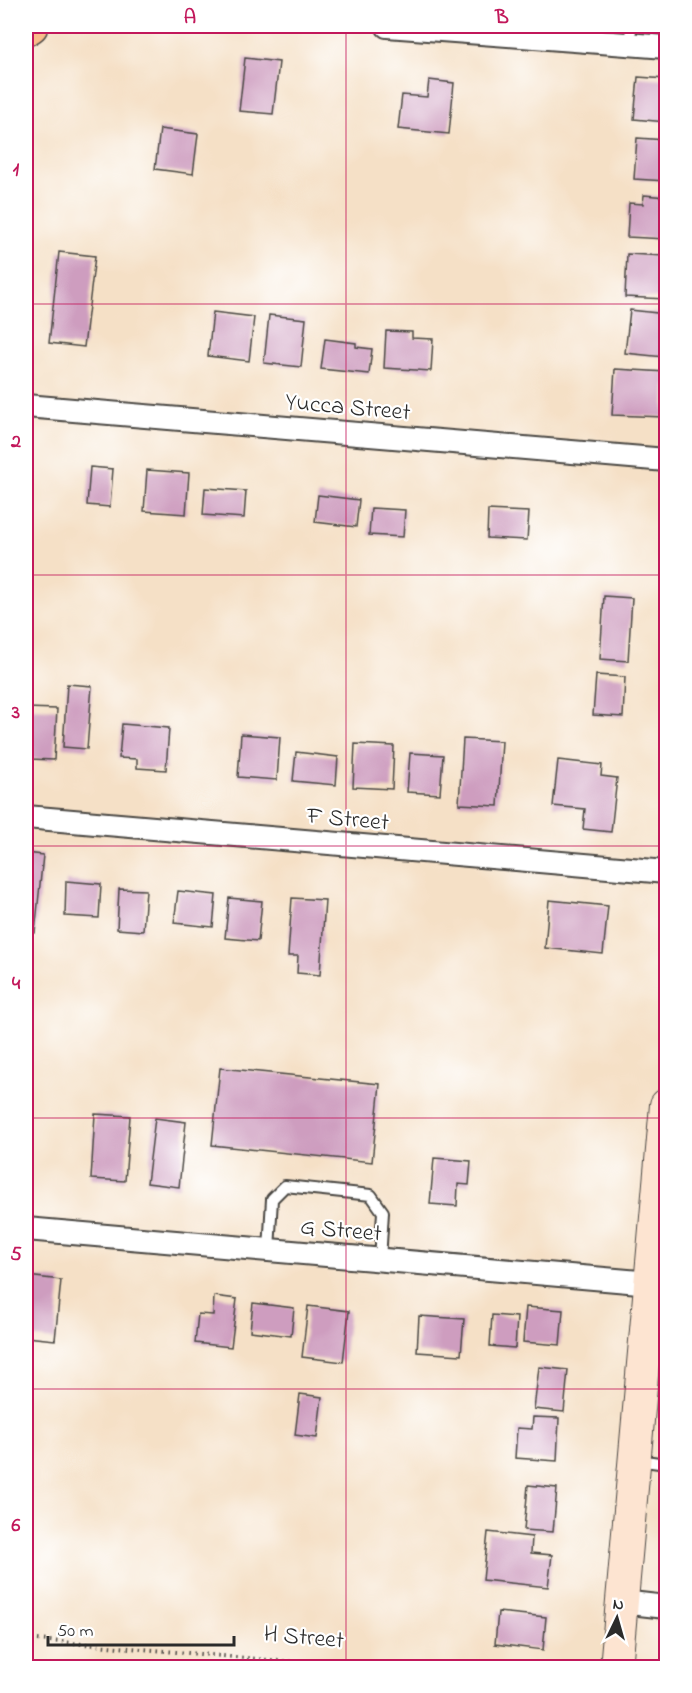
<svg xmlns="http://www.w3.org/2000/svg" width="692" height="1693" viewBox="0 0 692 1693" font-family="'Indie Flower',sans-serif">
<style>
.building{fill:#ce9dbf}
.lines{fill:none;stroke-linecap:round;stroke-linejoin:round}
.lane-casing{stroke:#494642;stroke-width:14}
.street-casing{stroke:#494642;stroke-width:26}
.secondary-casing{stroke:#494642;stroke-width:34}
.highway-casing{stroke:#494642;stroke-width:36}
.path{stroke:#494642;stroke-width:4;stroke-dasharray:1.5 4.5;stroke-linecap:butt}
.lane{stroke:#fff;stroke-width:10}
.street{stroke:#fff;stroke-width:22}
.secondary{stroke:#fde4d1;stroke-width:32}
.highway{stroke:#fabc8b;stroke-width:33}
.grid{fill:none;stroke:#c2185b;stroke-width:1.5;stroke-opacity:0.55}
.labels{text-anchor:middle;stroke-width:4.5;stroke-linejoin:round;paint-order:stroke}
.street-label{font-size:24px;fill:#2b2b2b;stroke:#fff}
.neatline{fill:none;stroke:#c2185b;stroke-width:2}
.grid-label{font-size:20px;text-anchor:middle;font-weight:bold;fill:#c2185b}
</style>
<rect width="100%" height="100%" fill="#fff"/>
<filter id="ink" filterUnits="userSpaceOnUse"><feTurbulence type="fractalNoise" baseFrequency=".0167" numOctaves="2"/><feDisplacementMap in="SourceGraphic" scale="12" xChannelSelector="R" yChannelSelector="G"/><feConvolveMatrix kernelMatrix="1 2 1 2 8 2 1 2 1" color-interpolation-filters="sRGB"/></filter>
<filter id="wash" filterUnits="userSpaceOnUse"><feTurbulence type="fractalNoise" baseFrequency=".008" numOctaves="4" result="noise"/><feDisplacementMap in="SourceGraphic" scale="24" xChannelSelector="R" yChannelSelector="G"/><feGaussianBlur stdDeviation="1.35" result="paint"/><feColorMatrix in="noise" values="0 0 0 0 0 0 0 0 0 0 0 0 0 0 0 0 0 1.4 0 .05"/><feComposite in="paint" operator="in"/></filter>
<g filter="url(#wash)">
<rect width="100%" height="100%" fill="#f5e0c6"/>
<g id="blocks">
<path class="building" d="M245,58L279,62L273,114L239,111Z
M638,77L666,79V122L634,119Z
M429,80L454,83L449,134L398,129L402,95L427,97Z
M160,129L198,134L193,174L155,169Z
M637,138L666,140V181L634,179Z
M644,195L666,197V239L627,237L629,203L643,204Z
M59,252L95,256L84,347L49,343Z
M627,254L666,256V299L625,297Z
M630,310L666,314L664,357L625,353Z
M213,312L254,317L249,361L208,356Z
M269,315L306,319L301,367L264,363Z
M386,331L412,332V338L433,339L431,371L384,368Z
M325,339L356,343V347L372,349L369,374L321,369Z
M615,369L666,372L664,417L612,415Z
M90,467L113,469L110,507L87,505Z
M147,470L189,473L186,514L144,511Z
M205,488L246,491L244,518L203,515Z
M318,495L359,500L356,527L315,522Z
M371,508L405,510L403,537L369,535Z
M488,510L529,512L527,540L487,538Z
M604,596L632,598L628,661L600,659Z
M596,675L625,677L623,717L593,715Z
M67,684L92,686L87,749L63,747Z
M26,708L57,709L54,760L30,759L31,742L26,741Z
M122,724L169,728L166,770L137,768V759L119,758Z
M241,734L280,737L277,780L238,777Z
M463,739L502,741L498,806L459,804Z
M355,744L394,746L392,789L353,787Z
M296,752L338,757L336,785L293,781Z
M410,753L443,755L440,794L407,792Z
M558,760L602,765L601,776L617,778L611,832L583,829L585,809L553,806Z
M26,853L43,855L35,933L26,932Z
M66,881L101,884L99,918L65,916Z
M119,889L146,890L143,931L117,929Z
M178,891L216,895L213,927L174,923Z
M229,898L262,901L258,941L225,938Z
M292,898L325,900L320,975L297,973L298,956H288Z
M549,900L608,906L603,954L545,948Z
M220,1068L380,1084L372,1162L212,1145Z
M95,1114L130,1116L125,1181L91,1179Z
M155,1118L186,1122L179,1187L147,1183Z
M434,1158L471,1161L469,1185L458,1184L457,1206L430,1204Z
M27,1276L61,1280L55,1340L26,1337Z
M214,1296L237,1299L231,1347L195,1343L198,1314L213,1315Z
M253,1303L294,1308L291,1336L250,1331Z
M308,1306L349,1311L343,1362L302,1357Z
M526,1307L563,1310L560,1345L523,1342Z
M492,1315L517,1317L515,1348L490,1346Z
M419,1316L464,1319L461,1355L417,1352Z
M539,1367L568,1370L564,1412L534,1409Z
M300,1394L322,1397L317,1438L295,1435Z
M533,1417L559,1418L557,1461L515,1458L517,1428L532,1429Z
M528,1485L557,1488L553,1532L524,1530Z
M488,1532L532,1537L531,1553L552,1555L548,1587L483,1580Z
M498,1612L546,1617L543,1650L495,1644Z"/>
</g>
</g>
<g filter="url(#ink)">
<use href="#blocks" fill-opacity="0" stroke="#494642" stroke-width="1.5"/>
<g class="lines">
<g class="lane-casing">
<path id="lane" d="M628,44L632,26
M269,1250L272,1199L285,1186L371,1195L383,1212L380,1260
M638,1460L659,1463L666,1461"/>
</g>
<g class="street-casing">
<path id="street" d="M387,26L666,47
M26,406L666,460
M26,817L666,872
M26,1229L651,1283
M622,1602L666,1607"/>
</g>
<g class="secondary-casing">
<path id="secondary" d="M616,1668L666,1105"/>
</g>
<g class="highway-casing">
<path id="highway" d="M26,29L31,26"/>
</g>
<path class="path" d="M26,1639L362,1668"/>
<use href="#lane" class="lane"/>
<use href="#street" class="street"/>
<use href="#secondary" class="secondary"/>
<use href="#highway" class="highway"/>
</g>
</g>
<path class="grid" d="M346,26V1668M26,304H666M26,575H666M26,846H666M26,1118H666M26,1389H666"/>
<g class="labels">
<g class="street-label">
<text transform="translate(348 406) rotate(5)" y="8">Yucca Street</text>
<text transform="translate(348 818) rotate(5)" y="8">F Street</text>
<text transform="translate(341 1229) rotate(5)" y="8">G Street</text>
<text transform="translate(304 1636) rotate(5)" y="8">H Street</text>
</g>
</g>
<rect width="692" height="1693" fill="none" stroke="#fff" stroke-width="66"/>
<g transform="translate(617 1618) rotate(5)" stroke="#ffffff" stroke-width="4.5" paint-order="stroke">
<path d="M0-4.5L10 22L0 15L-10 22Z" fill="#2b2b2b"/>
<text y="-9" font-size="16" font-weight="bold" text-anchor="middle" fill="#2b2b2b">N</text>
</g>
<path d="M48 1636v9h186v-9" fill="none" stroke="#2b2b2b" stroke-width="3"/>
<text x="57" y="1636" font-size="18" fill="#2b2b2b" stroke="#ffffff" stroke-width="4.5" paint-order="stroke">50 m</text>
<rect x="33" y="33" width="626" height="1627" class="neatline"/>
<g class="grid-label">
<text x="190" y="23">A</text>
<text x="502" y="23">B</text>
<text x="16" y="175">1</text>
<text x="16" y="447">2</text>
<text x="16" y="718">3</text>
<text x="16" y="989">4</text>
<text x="16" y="1260">5</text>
<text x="16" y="1531">6</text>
</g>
</svg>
